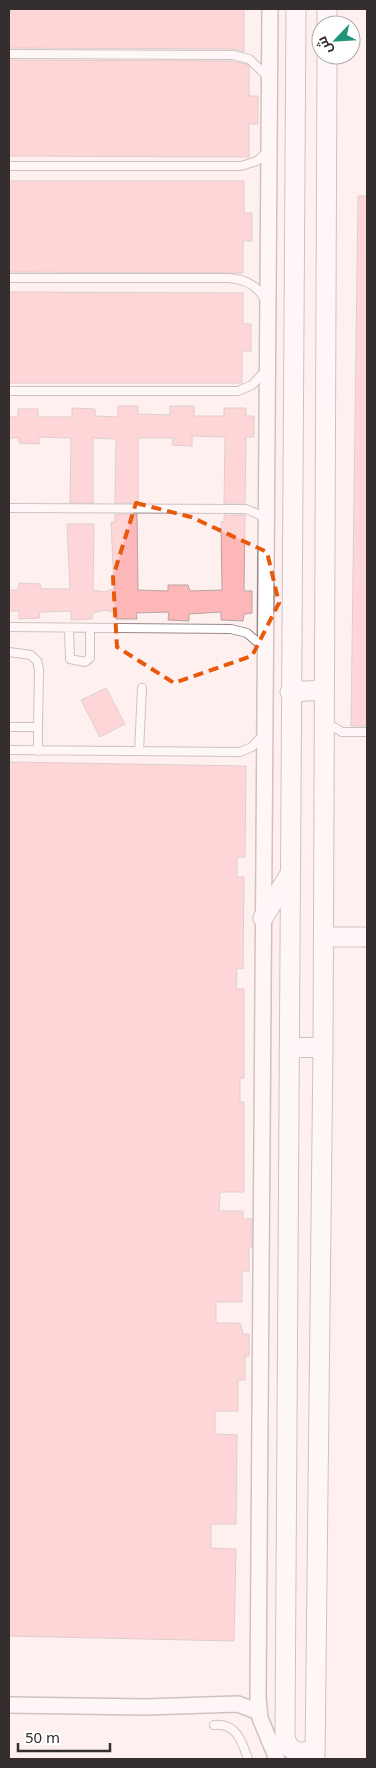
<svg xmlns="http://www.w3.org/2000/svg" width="376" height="1768" viewBox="0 0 376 1768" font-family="'Noto Sans',Cairo,sans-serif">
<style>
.building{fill:#feb7b8;stroke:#b5a4a3}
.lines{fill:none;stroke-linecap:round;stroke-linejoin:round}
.service-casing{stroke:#988787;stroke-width:10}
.minor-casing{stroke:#988787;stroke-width:18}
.tertiary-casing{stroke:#988787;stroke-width:21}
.service{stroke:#fff;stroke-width:8}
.minor{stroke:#fff;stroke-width:15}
.tertiary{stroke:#fff;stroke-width:19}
.marked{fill:none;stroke:#e8590c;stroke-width:4;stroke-dasharray:10 6;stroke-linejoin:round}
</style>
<rect width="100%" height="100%" fill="#fff0f0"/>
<path class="building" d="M9,9H244V52L233,49L9,48Z
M9,60L232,61L246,64L249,67V96H258V124H249V157L9,156Z
M9,181H244V213H252V241H243V273L9,272Z
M358,196H367V726H351Z
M9,292L243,293V324H251V351H242V383H9Z
M118,406H138V414L170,415V406H194V416H224V408H246V416H254V437H246L245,503H224L225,437L192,436V446L172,445L173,438H138V503H115L116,439L93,438V503H70L71,438L39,437V444L19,443V438H9V417H18V409H38V417H72V408L95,409V416L118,417Z
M115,514H137L138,590L168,591V585H188L190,591L222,590L221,522H224V515H245L244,591H252V613L244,614L243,621L221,620V612L189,614V621L168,620L169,612L136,613L137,619H116L114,612L105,610L93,613L92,619L71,620V611L40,612L39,618L19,619V611H9V590H18L19,583L40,584L41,589H70L67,524H94L93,590L104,592L114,589L111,522H115Z
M106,688L125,724L100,737L81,700Z
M9,762L246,766L245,857H237V877H244L243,969L237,968L236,989H244V1078H240V1102H244V1192H220L219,1211H243V1219H252V1247H249V1271H242V1302H216V1323H240L243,1334H249V1356H245V1380H238V1411H215V1434L237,1435L236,1524H211V1548L236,1549L234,1641L9,1636Z"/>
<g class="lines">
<g class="service-casing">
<path id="service" d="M9,54L233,55L249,59L267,76
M9,166H241L257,161L268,151
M9,278H229C245,279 258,286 265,300
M9,391H238L252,385L265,371
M9,508L246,509L267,518
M9,627L231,629L247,633L265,649
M69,628L70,659L85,662L90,658V628
M9,652L31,655L37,661L39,669L38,727H9
M327,723L342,732H367
M9,750L240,752L252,747L263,735
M38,751V727
M139,751L142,688
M214,1725C237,1723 242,1742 248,1759"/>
</g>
<g class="minor-casing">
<path id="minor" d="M270,9L258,1697L260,1718L277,1759
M9,1705L145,1707L238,1704L259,1712"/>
</g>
<g class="tertiary-casing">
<path id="tertiary" d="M296,9L285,1736C287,1752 303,1757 315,1747
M327,25V9
M290,692L324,690
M263,918L288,877
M324,937H367
M289,1048L323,1047
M315,1758L323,1047L327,55"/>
</g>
<use href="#service" class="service"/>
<use href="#minor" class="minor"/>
<use href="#tertiary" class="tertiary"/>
</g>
<path d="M0 0H376V1768H0ZM136,503L191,517L267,552L279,603L252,656L174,683L117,647L113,577Z" fill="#fff0f0" fill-opacity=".55" fill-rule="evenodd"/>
<path class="marked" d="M136,503L191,517L267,552L279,603L252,656L174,683L117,647L113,577Z"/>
<rect width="376" height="1768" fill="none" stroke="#352e2e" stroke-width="20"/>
<g transform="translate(336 40) rotate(245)"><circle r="24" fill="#ffffff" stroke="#aeabab"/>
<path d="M0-4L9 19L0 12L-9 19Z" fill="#209579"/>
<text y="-8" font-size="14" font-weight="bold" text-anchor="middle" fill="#352e2e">ش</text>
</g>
<path d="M18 1743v8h92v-8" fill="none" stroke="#352e2e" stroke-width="2.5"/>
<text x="25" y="1743" font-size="15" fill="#352e2e" stroke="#ffffff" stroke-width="4" paint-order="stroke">50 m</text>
</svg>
